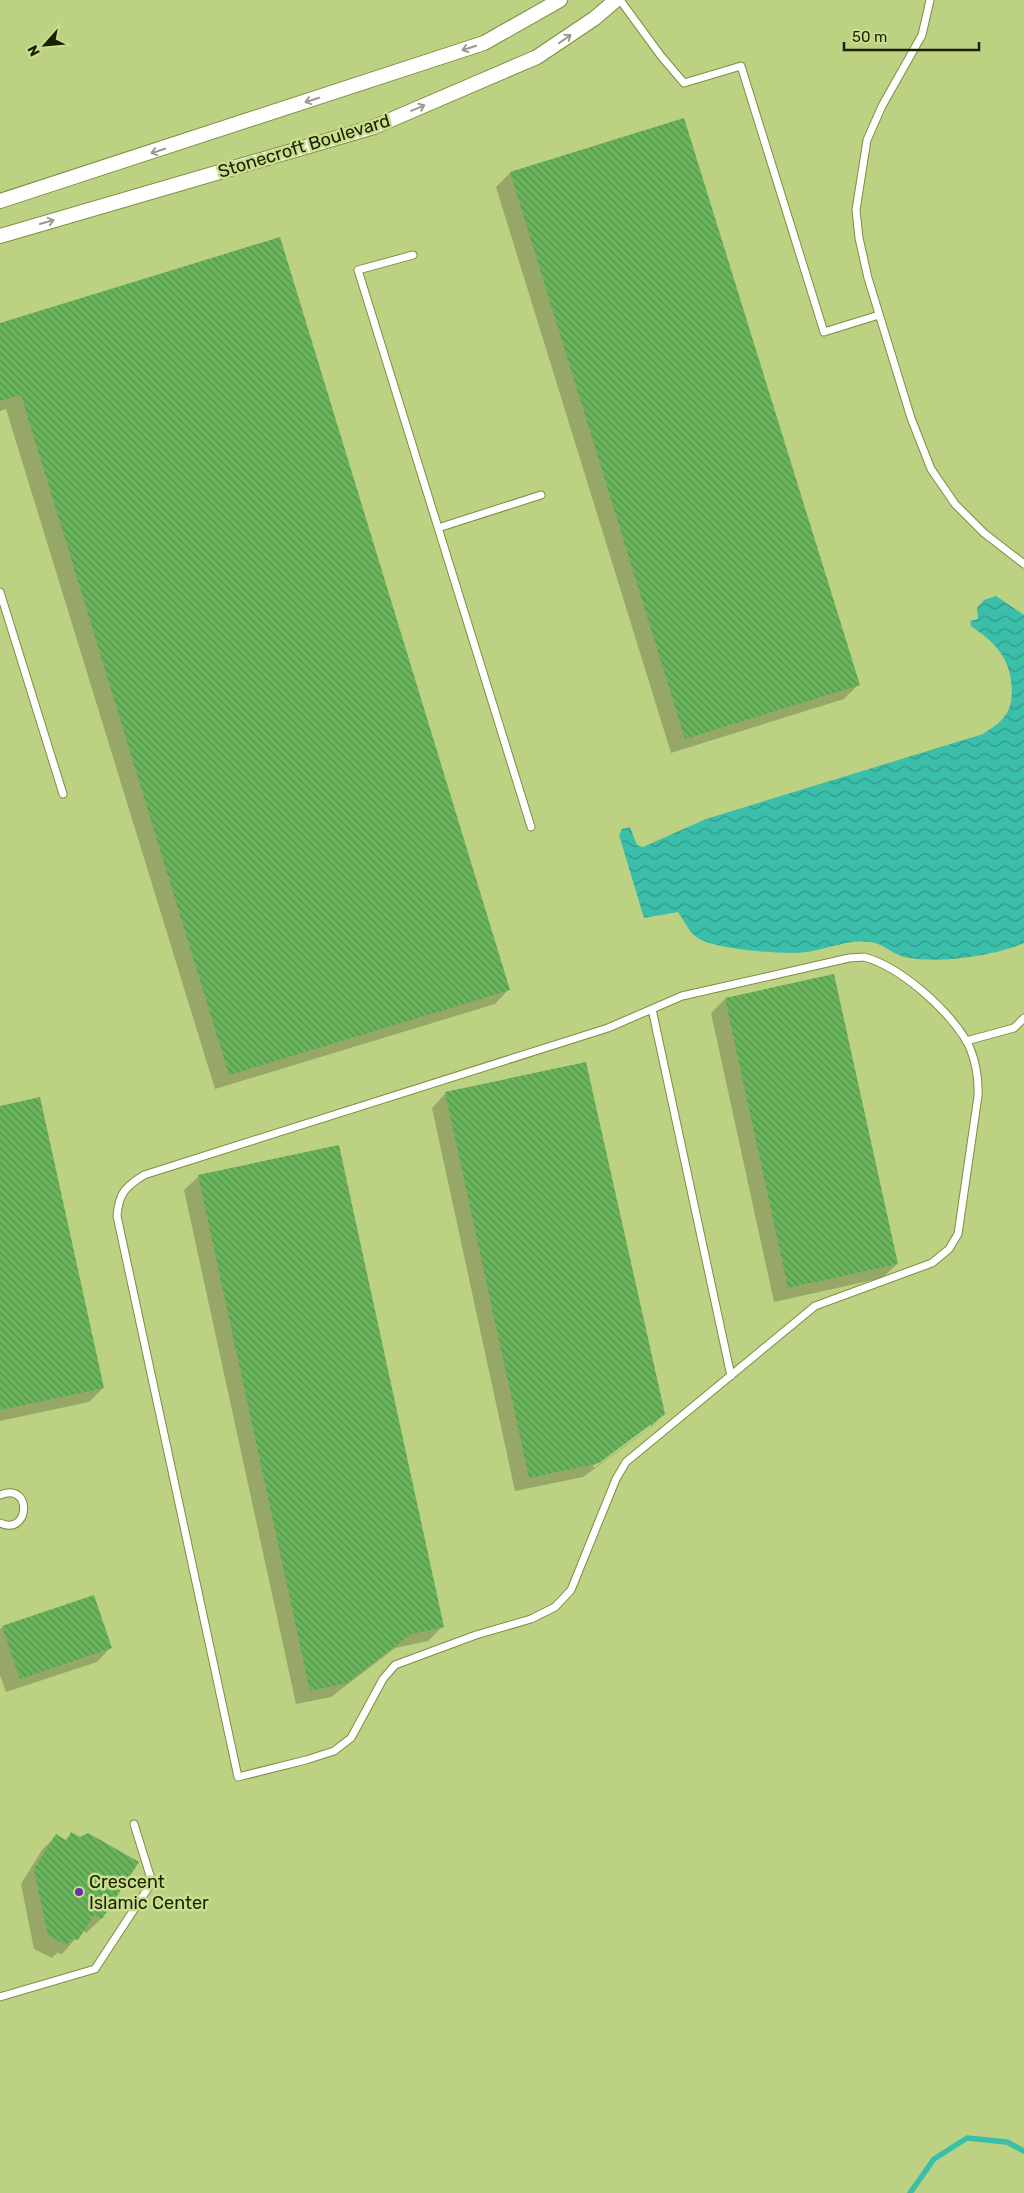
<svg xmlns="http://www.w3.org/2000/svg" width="1024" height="2193" viewBox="0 0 1024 2193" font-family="Rubik,sans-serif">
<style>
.water{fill:url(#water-waves)}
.shadow{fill:#0003;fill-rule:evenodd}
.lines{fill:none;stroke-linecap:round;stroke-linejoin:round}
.stream{stroke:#3bbeaa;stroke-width:5.5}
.building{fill:url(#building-back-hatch)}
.service-casing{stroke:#7d8f41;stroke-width:9}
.minor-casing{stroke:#7d8f41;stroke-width:16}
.service{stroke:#fff;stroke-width:7}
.minor{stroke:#fff;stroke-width:14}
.oneway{stroke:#989b8d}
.poi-dot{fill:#6830a7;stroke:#c9de8e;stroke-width:2}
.labels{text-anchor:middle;stroke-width:5;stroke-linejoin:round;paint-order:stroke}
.street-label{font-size:18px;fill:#1a2101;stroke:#c9de8e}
.poi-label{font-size:18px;fill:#1a2101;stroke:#c9de8e;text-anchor:start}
</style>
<defs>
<pattern id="water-waves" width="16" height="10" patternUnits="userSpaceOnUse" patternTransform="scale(1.25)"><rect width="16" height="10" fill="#3bbeaa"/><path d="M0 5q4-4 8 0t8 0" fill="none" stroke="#319a88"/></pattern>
<pattern id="building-back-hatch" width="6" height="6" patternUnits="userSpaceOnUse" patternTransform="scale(1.25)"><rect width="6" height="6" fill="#69b45c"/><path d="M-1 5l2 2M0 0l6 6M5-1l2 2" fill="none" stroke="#56924a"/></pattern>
</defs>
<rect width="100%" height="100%" fill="#bcd181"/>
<path class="water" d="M996,596L1024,615V943C994,956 932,965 901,956C890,952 882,943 870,942C848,939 828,949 807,952C787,955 710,950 695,936C688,930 683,919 678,912L644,918L619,835L622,829L630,827L637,845L643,847L706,819L983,734C990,729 999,724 1004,717C1017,703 1012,669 1002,655C995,643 982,634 971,626L970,621L978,619L977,608L984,600Z"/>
<path class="shadow" d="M510,173L858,685L844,699L671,753L496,187Z
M0,324L509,989L495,1004L215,1089L6,409L0,411Z
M725,999L897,1264L882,1278L774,1302L711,1013Z
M446,1093L664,1414L650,1428L583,1477L515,1491L432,1108ZM651,1423V1427L594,1468L593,1466Z
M0,1107L103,1388L89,1402L0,1421Z
M199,1176L442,1627L428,1641L395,1648L331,1697L296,1704L184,1190Z
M3,1627L111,1647L97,1662L6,1692L0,1675V1629Z
M71,1834L137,1862L101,1919L86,1933L83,1930L62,1954L57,1953L52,1958L34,1949L21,1884L42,1850L56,1836L64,1841Z"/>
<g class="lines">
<path class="stream" d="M910,2193L934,2159L967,2138L1007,2142L1024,2151"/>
</g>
<path class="building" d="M684,118L860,685L685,739L510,172Z
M280,237L510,990L229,1075L21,395L0,401V323Z
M834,974L898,1264L788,1288L725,998Z
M586,1062L665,1414L599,1463L529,1478L445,1092Z
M40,1097L104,1388L0,1410V1106Z
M339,1145L444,1627L411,1634L347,1683L310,1691L198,1175Z
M94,1595L112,1648L20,1679L2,1626Z
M71,1832L80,1837L88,1833L139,1862L102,1919L94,1915L78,1940L71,1939L67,1945L48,1935L34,1869L56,1834L67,1841Z"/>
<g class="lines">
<g class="service-casing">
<path id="service" d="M620,0L661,56L684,83L741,66L824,332L879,315
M930,0L922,35L882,106L867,140L856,210L859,238L868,278L911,418L931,469L955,504L984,533L1024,564
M413,255L358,270L531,827
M438,528L541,495
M0,592L63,794
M864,957C901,967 946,1008 966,1040C975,1056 979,1078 978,1096L958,1234L949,1249L932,1263L815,1306L626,1462L616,1479L571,1590L555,1607L531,1619L476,1635L395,1665L383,1679L351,1738L334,1751L306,1760L238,1777L117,1216C119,1193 125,1187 144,1175L608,1028L682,996L849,958Z
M652,1009L731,1376
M966,1041L1014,1028L1024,1018
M0,1495C33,1481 30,1537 0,1523
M0,1997L95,1969L152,1882L134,1824"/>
</g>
<g class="minor-casing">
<path id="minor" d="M0,201L484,43L560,0
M0,236L374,127L537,57L595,18L616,0"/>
</g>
<use href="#service" class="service"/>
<use href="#minor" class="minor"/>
</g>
<defs><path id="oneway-shaft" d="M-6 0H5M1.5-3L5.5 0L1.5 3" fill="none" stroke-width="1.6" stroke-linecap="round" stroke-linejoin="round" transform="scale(1.25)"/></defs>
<g class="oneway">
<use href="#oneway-shaft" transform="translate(565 39) rotate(-35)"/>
<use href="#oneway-shaft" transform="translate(469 48) rotate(162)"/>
<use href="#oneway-shaft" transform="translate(312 100) rotate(162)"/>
<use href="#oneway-shaft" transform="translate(418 108) rotate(-23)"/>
<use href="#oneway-shaft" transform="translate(158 151) rotate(162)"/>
<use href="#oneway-shaft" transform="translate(47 222) rotate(-16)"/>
</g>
<circle class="poi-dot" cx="79" cy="1892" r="5"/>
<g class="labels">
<g class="street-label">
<text transform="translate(304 146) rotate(-17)" y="6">Stonecroft Boulevard</text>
</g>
<g class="poi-label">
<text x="89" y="1888">Crescent<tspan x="89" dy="21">Islamic Center</tspan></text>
</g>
</g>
<g transform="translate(45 45) rotate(243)" stroke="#c9de8e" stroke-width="4" paint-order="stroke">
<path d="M0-4L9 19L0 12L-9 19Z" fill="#1a2101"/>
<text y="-8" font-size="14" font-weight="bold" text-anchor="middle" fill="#1a2101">N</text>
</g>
<path d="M844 42v8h135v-8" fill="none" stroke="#1a2101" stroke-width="2.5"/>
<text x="852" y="42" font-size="15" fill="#1a2101" stroke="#c9de8e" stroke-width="4" paint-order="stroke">50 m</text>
</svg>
